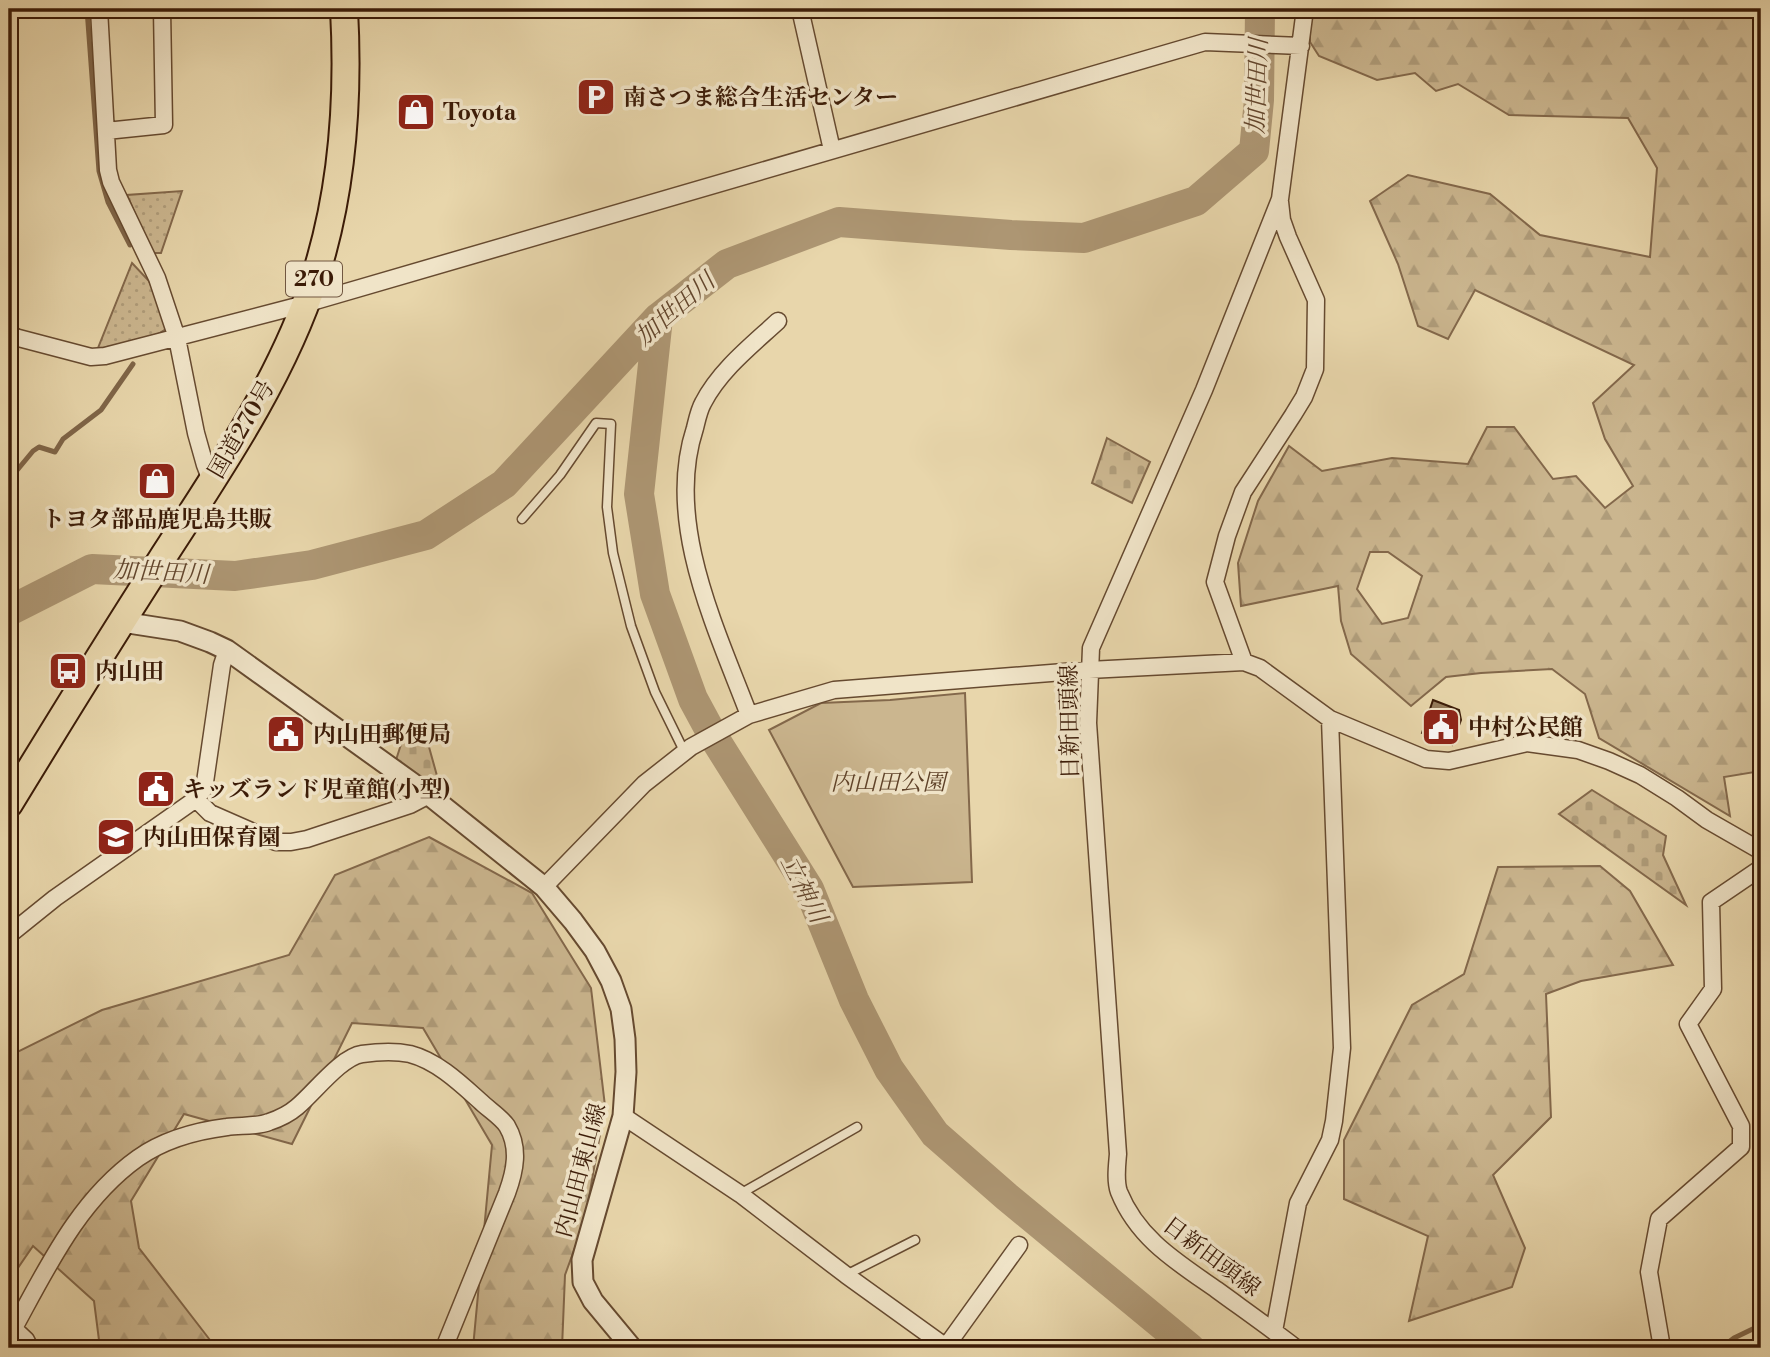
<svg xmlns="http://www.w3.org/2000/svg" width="1770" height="1357" viewBox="0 0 1770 1357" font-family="'Libre Bodoni','Noto Serif JP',serif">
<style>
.grass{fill:url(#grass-dots);stroke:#83684b;stroke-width:2}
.forest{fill:url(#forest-firs);stroke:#83684b;stroke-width:2;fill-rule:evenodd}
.cemetery{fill:url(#cemetery-stones);stroke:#83684b;stroke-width:2}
.park{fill:#cbb68f;stroke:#83684b;stroke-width:2}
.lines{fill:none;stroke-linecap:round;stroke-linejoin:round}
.stream{stroke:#7f6548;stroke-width:5}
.river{stroke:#ad9673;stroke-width:30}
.building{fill:#957c5c;stroke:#3b1b07;stroke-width:2}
.service-casing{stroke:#664a30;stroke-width:11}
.minor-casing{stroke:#664a30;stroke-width:19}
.tertiary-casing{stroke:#664a30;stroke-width:23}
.trunk-casing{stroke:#3b1b07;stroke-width:30}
.service{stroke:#f0e4c8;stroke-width:8}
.minor{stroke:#f0e4c8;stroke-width:16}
.tertiary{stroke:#f0e4c8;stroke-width:19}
.trunk{stroke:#e8d6ab;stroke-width:26}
.labels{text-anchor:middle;stroke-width:7;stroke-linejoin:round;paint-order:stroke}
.shield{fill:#f0e4c8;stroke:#715741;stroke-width:2}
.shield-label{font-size:21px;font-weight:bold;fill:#3b1b07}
.poi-label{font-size:23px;font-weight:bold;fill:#3b1b07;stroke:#f0e4c8;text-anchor:start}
.street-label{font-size:23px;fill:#3b1b07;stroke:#f0e4c8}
.park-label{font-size:23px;font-style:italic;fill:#5f4229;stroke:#f0e4c8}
.water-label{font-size:24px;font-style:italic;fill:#63462d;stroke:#f0e4c8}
</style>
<defs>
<pattern id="grass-dots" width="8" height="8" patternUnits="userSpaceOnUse" patternTransform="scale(1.75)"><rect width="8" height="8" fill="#cbb68f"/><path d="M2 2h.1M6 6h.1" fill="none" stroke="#af9c7a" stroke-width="1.8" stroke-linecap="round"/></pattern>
<pattern id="forest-firs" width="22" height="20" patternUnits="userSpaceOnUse" patternTransform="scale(1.75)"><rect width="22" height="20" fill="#cbb68f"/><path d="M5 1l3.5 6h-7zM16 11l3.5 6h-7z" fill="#af9c7a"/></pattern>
<pattern id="cemetery-stones" width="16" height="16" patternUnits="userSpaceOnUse" patternTransform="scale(1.75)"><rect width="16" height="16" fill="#cbb68f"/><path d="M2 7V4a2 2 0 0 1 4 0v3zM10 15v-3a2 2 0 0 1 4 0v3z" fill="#af9c7a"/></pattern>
</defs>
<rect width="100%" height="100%" fill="#e8d6ab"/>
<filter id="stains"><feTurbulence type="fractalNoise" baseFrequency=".00286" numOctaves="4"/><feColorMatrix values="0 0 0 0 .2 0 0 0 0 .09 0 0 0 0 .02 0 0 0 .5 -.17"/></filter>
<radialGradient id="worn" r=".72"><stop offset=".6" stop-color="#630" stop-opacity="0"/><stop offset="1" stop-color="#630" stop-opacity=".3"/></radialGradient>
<path class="grass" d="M182,191L161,253H152L127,195Z
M132,263L149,281L160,305L166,329C150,341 117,348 98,348Z"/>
<path class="forest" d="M1310,9H1761V771L1724,777L1730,816L1599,738L1585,694L1552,669L1481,673L1446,677L1411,706L1351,654L1341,621L1338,586L1241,606L1238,563L1258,501L1289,446L1322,471L1392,458L1468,464L1487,427H1514L1553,479L1576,476L1605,508L1633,486L1605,439L1593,403L1634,365L1475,290L1448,339L1418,326L1398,264L1370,201L1408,175L1490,194L1540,235L1650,257L1657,168L1628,118L1509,115L1458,84L1436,91L1415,73L1377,80L1319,56L1310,42ZM1370,552H1388L1422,576L1408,618L1382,624L1357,589Z
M429,837L532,893L591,988L605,1106L585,1220L565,1275L562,1348H473L492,1145L423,1028L352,1023L292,1144L184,1114L131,1201L139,1248L210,1340L206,1348H100L94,1301L33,1246L9,1281V1056L102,1010L289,955L335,875Z
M1600,866L1630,891L1673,965L1581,981L1546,994L1551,1117L1493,1175L1525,1248L1512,1287L1409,1321L1428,1236L1344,1199V1140L1412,1005L1464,974L1498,867Z"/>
<path class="cemetery" d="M1107,438L1150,462L1132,503L1092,483Z
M424,729L439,783L437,790L396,760L405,732Z
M1592,790L1666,836L1663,855L1686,905L1559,814Z"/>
<path class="park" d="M965,693L972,882L853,887L769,730L821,703L890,700Z"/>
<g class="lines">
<path class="stream" d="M87,9L99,171L108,202L130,245
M9,480L33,451L39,447L55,452L63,439L101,410L133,364
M1721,1348L1734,1338L1761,1325"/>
<path class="river" d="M658,318L639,494L655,594L693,699L713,736L809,889L854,1000L889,1069L935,1134L1007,1197L1190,1348
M9,611L92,569L235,576L312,565L426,535L504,484L658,318L727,264L839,222L1011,235L1084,238L1196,201L1254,151L1259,100L1260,9"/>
</g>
<path class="building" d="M1433,700L1459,710L1461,720L1452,745L1422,733Z"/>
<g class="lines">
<g class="service-casing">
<path id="service" d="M522,519L560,475L596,423L611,424L607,507L613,553L631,626L655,692L684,751
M740,1194L857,1127
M846,1275L915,1240"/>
</g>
<g class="minor-casing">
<path id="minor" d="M99,9L108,170L111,182L157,278L177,338L196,433L205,465L211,481
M800,9L832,150
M106,131L164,125L162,9
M11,336L91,357L105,356L305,304L1205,42L1301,46
M1244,662L1215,582L1227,536L1243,492L1293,415L1304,397L1315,369L1316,300L1288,237L1282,220L1280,202
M749,715C716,628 664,522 695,428C697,420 699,410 703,403C720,370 752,345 778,321
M196,799L210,813L276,842H291L307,839L410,805L429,795
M544,887L644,784L691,747L749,715L834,690L1089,670L1244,662L1260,668L1330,719L1426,759L1449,761L1527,743L1578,750L1609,761L1640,775L1677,798L1707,820L1761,851
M9,935L55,898L196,799L204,789L222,665L227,650
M623,1116L740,1194L846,1275L946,1347
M9,1324L26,1340L30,1348
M14,1328C48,1266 79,1200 138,1158C165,1139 195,1131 227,1127C240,1125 257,1127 269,1122C278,1119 290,1113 297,1107C314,1093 341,1057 362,1054C377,1052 395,1051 410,1054C437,1061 460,1083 480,1101C488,1109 501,1117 507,1126C520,1148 515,1171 507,1193L444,1348
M1274,1331L1298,1203L1330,1140L1334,1121L1342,1048L1330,719
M945,1348L1019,1245
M1296,1348C1270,1328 1243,1309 1217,1290C1177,1262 1138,1239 1119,1192C1115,1181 1117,1166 1118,1154L1088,723L1091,648L1204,390L1280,199L1305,9
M1662,1348L1649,1272L1659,1219L1741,1147V1126L1688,1024L1713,989L1711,902L1761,868"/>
</g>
<g class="tertiary-casing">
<path id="tertiary" d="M9,337L11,336
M122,622L180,631L210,642L227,650L429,795L544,887L573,921L595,951L611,981L621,1009L625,1039L626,1072L623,1116L582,1260L583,1282L593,1301L632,1348"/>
</g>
<g class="trunk-casing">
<path id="trunk" d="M9,804C59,722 109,641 161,560C219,470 282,379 315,277C343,190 349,99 344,9"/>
</g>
<use href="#service" class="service"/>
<use href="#minor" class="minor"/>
<use href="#tertiary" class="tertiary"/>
<use href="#trunk" class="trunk"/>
</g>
<defs>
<g id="parking-square" transform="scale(2.0125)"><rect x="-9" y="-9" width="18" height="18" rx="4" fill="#8f2418" stroke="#f0e4c8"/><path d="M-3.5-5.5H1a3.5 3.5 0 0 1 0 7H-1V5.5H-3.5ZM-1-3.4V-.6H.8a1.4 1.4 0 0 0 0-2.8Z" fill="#fff"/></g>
<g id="shop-square" transform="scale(2.0125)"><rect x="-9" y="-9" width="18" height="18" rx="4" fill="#8f2418" stroke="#f0e4c8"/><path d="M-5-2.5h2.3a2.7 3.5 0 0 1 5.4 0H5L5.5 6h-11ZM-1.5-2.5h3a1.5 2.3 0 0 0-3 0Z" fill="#fff"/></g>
<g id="bus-square" transform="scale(2.0125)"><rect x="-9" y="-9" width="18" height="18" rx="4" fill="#8f2418" stroke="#f0e4c8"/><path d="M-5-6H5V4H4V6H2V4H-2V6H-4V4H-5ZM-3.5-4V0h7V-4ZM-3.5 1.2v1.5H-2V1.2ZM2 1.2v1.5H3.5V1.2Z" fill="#fff"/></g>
<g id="civic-square" transform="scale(2.0125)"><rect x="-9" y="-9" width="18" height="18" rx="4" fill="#8f2418" stroke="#f0e4c8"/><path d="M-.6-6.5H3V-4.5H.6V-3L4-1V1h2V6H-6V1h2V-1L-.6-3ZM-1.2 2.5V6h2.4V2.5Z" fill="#fff"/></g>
<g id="school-square" transform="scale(2.0125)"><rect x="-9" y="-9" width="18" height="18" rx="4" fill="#8f2418" stroke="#f0e4c8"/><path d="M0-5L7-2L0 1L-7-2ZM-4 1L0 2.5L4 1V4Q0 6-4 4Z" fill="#fff"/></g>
</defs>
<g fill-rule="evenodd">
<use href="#parking-square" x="596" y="97"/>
<use href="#shop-square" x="416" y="112"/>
<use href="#shop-square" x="157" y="481"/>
<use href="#bus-square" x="68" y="671"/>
<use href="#civic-square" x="1441" y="727"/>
<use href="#civic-square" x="286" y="734"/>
<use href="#civic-square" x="156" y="789"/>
<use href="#school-square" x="116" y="837"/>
</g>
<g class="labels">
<rect class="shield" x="286" y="261.5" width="56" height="35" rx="5"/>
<g class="shield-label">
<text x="314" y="286">270</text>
</g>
<g class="poi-label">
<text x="623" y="105">南さつま総合生活センター</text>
<text x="443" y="120">Toyota</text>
<text x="157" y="527" text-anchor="middle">トヨタ部品鹿児島共販</text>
<text x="95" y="679">内山田</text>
<text x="1468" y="735">中村公民館</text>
<text x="313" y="742">内山田郵便局</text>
<text x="183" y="797">キッズランド児童館(小型)</text>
<text x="143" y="845">内山田保育園</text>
</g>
<g class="street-label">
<text transform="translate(241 429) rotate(-60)" y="8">国道270号</text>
<text transform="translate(1069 722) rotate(-91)" y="8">日新田頭線</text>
<text transform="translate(580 1170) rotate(-75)" y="8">内山田東山線</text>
<text transform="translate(1212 1256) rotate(37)" y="8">日新田頭線</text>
</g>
<g class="park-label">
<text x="888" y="790">内山田公園</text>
</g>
<g class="water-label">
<text transform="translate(1257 86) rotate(-88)" y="8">加世田川</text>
<text transform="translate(675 309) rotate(-41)" y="8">加世田川</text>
<text transform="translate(161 572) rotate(3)" y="8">加世田川</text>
<text transform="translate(804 889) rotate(63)" y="8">立神川</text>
</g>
</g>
<rect width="1770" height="1357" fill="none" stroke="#e8d6ab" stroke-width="35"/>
<rect x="10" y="10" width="1749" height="1336" fill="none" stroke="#3b1b07" stroke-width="3.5"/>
<rect x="18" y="18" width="1735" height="1322" fill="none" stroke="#3b1b07" stroke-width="2"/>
<rect width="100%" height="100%" filter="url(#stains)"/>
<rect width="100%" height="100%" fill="url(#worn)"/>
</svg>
